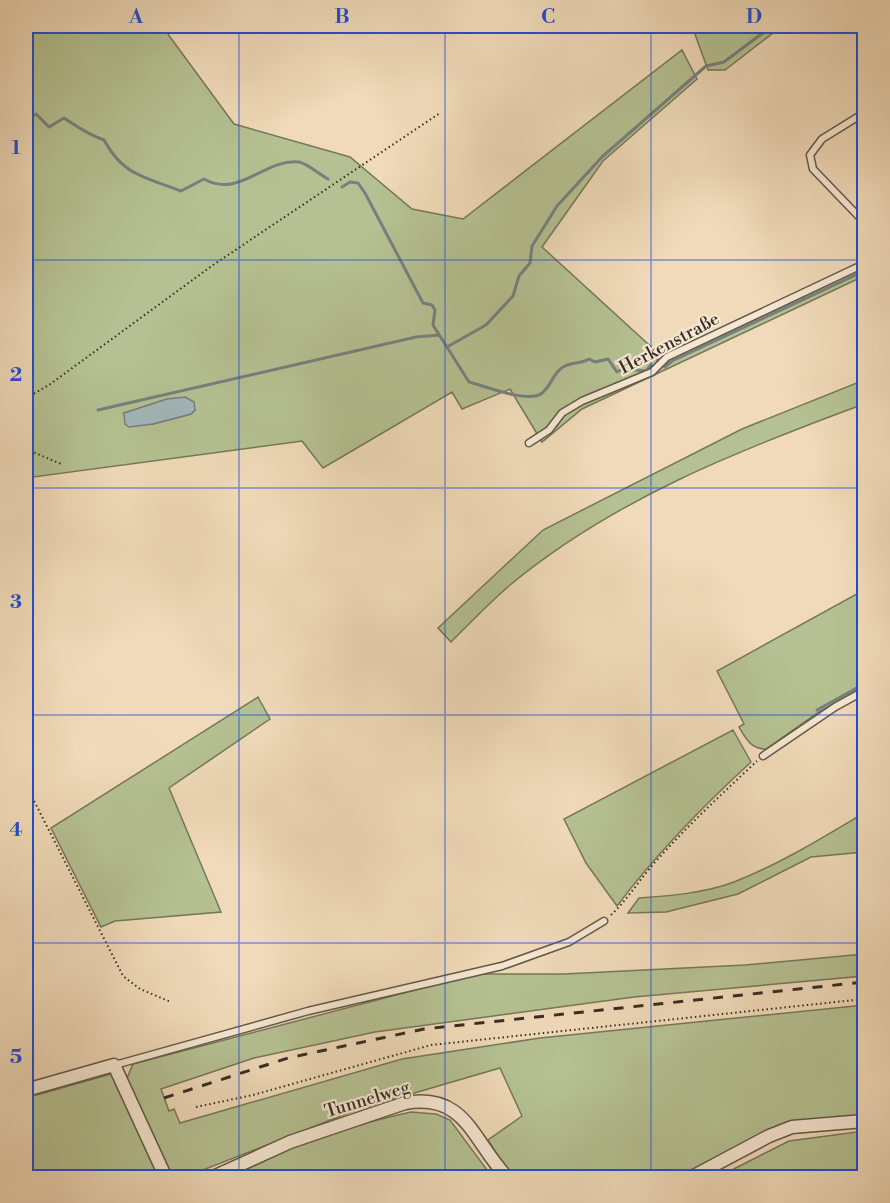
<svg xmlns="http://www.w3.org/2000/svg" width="890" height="1203" viewBox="0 0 890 1203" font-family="'Libre Bodoni',serif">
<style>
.green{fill:#b5c192;stroke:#76775b;stroke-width:1.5;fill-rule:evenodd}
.water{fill:#a1b7bb;stroke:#77807f;stroke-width:1.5}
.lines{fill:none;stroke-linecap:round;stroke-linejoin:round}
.stream{stroke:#77807f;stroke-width:3}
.service-casing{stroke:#655849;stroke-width:9}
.minor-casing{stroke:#655849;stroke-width:15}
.path{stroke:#372d24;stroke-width:2;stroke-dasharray:1.5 3;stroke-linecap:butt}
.service{stroke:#f5e7d2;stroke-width:6}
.minor{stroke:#f5e7d2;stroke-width:12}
.rail{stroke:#372d24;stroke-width:3;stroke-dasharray:10 10;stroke-linecap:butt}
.grid{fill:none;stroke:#1d4ed8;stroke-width:1.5;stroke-opacity:0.55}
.labels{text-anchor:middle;stroke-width:4.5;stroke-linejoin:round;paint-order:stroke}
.street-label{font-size:18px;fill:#372d24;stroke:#f5e7d2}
.neatline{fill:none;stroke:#1d4ed8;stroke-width:2}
.grid-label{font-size:20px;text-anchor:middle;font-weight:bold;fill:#1d4ed8}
</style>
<rect width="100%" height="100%" fill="#f0dab9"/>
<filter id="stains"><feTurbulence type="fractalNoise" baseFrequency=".00333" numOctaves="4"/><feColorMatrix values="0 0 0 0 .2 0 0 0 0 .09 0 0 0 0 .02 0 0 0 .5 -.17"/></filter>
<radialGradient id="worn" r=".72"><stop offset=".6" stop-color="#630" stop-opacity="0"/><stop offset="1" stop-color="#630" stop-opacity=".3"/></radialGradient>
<path class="green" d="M26,26H162L234,124L350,157L412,209L463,219L682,50L697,79L603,161L542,247L659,354L653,375L669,358L864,267V276L582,409L542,442L510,389L462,409L452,392L323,468L302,441L26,478ZM167,399L195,410L191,414L153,424L124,413Z
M692,26H782L725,70H708Z
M864,380V404C739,450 614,499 510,585C489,603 470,623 451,642L438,628L543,530L742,429Z
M864,590V687L819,712L766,749C751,749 746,739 739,727L744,724L717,671Z
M258,697L270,719L169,788L221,912L115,921L101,927L51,828Z
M733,730L751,762C702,807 657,853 617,906L586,863L564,819Z
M864,813V852L811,857L738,894L666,912L628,913L639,898C669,896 705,893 734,882C780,864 822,838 864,813Z
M864,954V976L634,997L375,1032L254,1058L161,1089L169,1111L174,1109L180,1123L402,1059L540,1038L864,1005V1118L796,1122L779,1125L699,1168L670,1177H519L507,1170L488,1140L522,1116L500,1068L356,1110L185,1177L171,1173L125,1083L133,1064L476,974H564L745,965Z
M111,1074L163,1177L26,1178V1098Z
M411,1112L436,1114L450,1120L490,1174L496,1177L229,1178C286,1146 347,1126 411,1112Z
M864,1131V1177H718L789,1141Z"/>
<path class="water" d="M185,397L194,402L195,410L191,414L153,424L129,427L125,424L124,413L167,399Z"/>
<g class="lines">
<path class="stream" d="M26,120L36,114L49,127L64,118C78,127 87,134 104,140C124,177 146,177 181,191L204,179C239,199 265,158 299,162C308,164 319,174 328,179
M342,187L350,182L358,183L365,193L423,303L432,305L435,310L433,325L469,382C485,386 529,404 542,393C551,386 553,373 563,367C571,362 581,364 589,359L595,362L608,359L617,372L622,369L646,371L651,365
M447,347L486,325L513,296L519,276L530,263L532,246L557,206L602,157L706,66L724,62L772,26
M665,367L672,361L864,271
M98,410L416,337L439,335
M817,710L864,684"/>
<g class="service-casing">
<path id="service" d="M864,113L822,139L810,155L813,169L864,222
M529,443L549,430L562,413L582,401L652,372L667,357L864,264
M763,756L835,707L864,691
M115,1065L308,1011L502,966L569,942L604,921"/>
</g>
<g class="minor-casing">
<path id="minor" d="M26,1090L114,1065L166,1178
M211,1178L290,1142L405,1103C467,1092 473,1143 508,1178
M690,1178L769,1136L792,1127L864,1121"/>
</g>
<path class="path" d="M26,398L49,385L213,265L440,113
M26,449L61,464
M26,785L123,976L140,989L171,1002
M611,915C629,898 641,877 658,859C689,824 723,793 757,761
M196,1107L253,1095L431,1045L864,999"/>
<use href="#service" class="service"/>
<use href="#minor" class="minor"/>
<path class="rail" d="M164,1098L288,1058L424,1029L864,982"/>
</g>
<path class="grid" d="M239,26V1178M445,26V1178M651,26V1178M26,260H864M26,488H864M26,715H864M26,943H864"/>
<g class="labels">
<g class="street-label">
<text transform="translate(669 343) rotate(-28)" y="6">Herkenstraße</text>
<text transform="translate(367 1099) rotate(-17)" y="6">Tunnelweg</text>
</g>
</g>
<rect width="890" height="1203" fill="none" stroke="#f0dab9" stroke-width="66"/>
<rect x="33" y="33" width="824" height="1137" class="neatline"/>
<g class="grid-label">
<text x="136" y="23">A</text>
<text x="342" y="23">B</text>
<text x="548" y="23">C</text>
<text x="754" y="23">D</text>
<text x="16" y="154">1</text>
<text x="16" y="381">2</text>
<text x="16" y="608">3</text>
<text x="16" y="836">4</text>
<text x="16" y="1063">5</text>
</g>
<rect width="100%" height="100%" filter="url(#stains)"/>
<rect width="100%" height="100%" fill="url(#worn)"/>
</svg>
